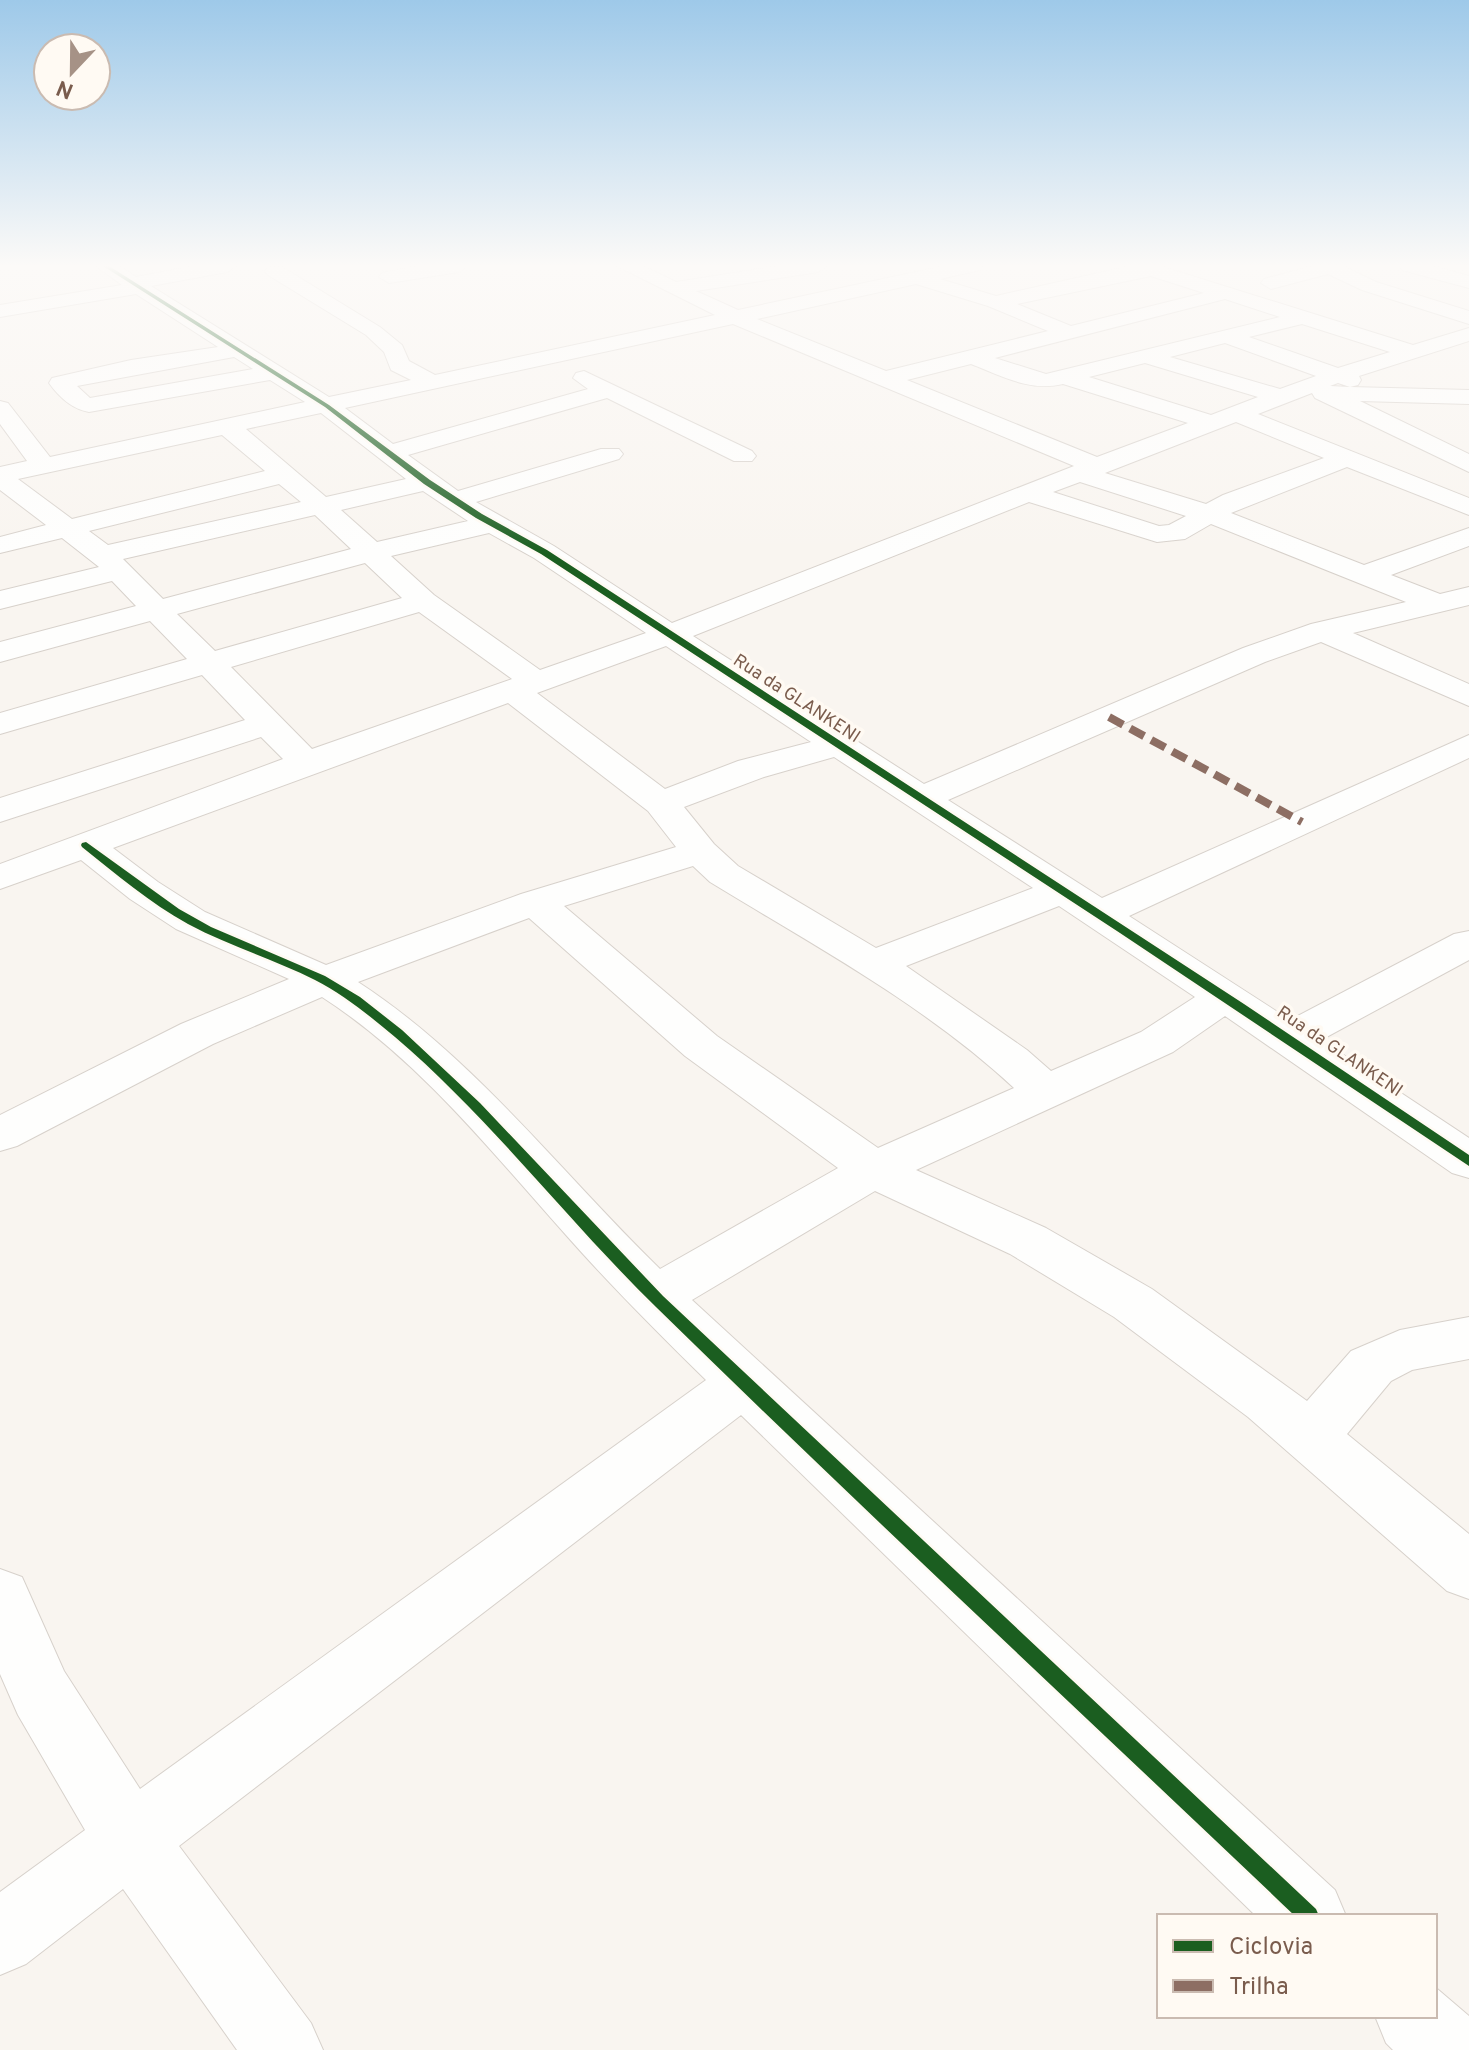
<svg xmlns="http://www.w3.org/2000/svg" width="1469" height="2050" viewBox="0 0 1469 2050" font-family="Overpass,sans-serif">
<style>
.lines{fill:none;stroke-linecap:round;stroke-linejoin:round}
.minor-casing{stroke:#d7d1cb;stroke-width:2}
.minor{fill:#fefefd;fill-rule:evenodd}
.quiet{stroke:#8d6e63;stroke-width:8;stroke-dasharray:16 8;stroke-linecap:butt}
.cycleway-casing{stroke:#fffaf3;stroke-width:5}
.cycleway{fill:#1b5e20;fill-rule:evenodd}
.labels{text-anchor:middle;stroke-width:7;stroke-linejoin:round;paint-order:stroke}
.far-street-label{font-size:18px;fill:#7a5c4d;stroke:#fffaf3}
</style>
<rect width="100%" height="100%" fill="#f9f5f0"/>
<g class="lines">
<g class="minor-casing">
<path id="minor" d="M96,266H119L136,277L194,266H236L227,272L151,286L329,397L411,380L391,370L384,352L366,335L268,275L265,271L268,267H282L380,327L402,345L409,361L435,375L715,315L617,266H643L676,282L778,266H827L818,272L696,291L738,310L944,266H982L980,270L940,279L996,296L1130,266H1160L1413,345L1469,328V341L1359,376L1361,380L1358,385L1350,387L1469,390V404L1360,401L1469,454V472L1315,398L1312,393L1258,414L1469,498V515L1347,467L1231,513L1364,565L1469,528V546L1391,575L1440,594L1469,587V605L1353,633L1469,684V706L1321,642L1265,662L948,800L1102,898L1469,735V758L1129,916L1290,1020L1454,934L1469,931V960L1321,1040L1469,1138V1178L1452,1173L1225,1016L1173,1052L916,1170L1046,1228L1152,1289L1307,1401L1351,1351L1400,1330L1469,1317V1359L1412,1370L1391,1381L1347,1434L1469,1534V1599L1447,1591L1248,1417L1114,1317L1010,1254L875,1191L692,1300L1335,1890L1346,1916H1256L741,1415L179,1846L311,2023L323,2050H237L123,1889L26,1964L0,1975V1892L85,1830L18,1715L0,1674V1569L22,1577L64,1671L140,1789L706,1380C658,1333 610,1285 566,1235C491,1151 417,1058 322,997L213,1044L17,1146L0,1151V1115L181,1024L289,979L176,929L130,899L81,860L0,889V864L283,759L261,737L0,822V798L245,720L202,675L0,734V713L187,659L150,621L0,662V642L136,606L112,581L0,609V591L99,567L62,538L0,553V537L46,525L0,490V467L27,461L0,424V401L8,403L50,457L305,402L270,380L89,412C72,409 59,397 49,383L52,378L131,360L218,347L136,294L0,317V305L122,285ZM1151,276L1204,293L1071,326L1017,304ZM916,284L988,306L1048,331L886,371L757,319ZM1225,299L1280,317L1046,374L995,358ZM733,324L1074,466L672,623L554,546L476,502L619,459L623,454L619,449H601L458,491L408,455L607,398L734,461H752L756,456L752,451L584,371L576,373L573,378L588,389L393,444L345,408ZM1302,324L1390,352L1338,368L1249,337ZM1225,343L1316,376L1280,389L1170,357ZM234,357L253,369L90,398L77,386ZM1145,363L1258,397L1211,415L1089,377ZM971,364C1002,376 1030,392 1063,384L1188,423L1097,457L907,380ZM1338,383L1350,387L1330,386ZM321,413L406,479L326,497L246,429ZM1236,422L1324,458L1223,495L1206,504L1105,473ZM222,435L265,471L72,519L18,479ZM1080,482L1186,516L1169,525L1159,526L1053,492ZM279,484L301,502L108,545L89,531ZM423,491L468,521L377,542L341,510ZM1029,502L1157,542L1185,539L1211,524L1406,602L1311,624L1243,648L924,784L693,636ZM315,515L351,549L163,599L123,559ZM489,533L534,558L646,633L540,670L434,595L391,556ZM365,563L402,598L215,651L177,614ZM419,612L512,679L312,749L231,667ZM666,646L811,742L738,761L665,789L537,693ZM508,703L648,811L676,847L521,894L326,965L205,912L158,882L113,848ZM834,757L1033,888L876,948L738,866L714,844L684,807L764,777ZM693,866L710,882C813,945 925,1005 1014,1088L878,1148L717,1036L564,906ZM1059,906L1195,997L1141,1032L1051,1071L1027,1050L906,966ZM529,918L685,1056L838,1168L660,1269C561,1173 475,1058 358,982Z
M419,266H468L459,272L389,283L379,277L382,273Z
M1313,266H1343L1376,282L1469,311V324L1362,290L1328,274L1271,289L1261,283L1264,279Z
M1400,266H1433L1469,276V288L1402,270Z
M1435,1987L1469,2016V2050H1393L1386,2043L1375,2016H1435Z"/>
</g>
<use href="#minor" class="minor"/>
<path class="quiet" d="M1109,717L1302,822"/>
<g class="cycleway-casing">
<path id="cycleway" d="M103,266H109L329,405L430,480L482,514L547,550L1244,1004L1469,1155V1166L1120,933L541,554L476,518L424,484L325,407Z
M86,842L179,909L211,927L325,976L360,997L402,1030L480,1103L663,1296L1316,1909L1319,1916H1295C1082,1713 866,1513 656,1307C566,1219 490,1118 395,1037C370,1016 344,995 315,980C274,959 229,946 188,924C150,903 116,874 82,847L81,845L82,843Z"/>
</g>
<use href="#cycleway" class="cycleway"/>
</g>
<linearGradient id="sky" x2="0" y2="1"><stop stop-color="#9ec9e9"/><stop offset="0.48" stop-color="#fcfaf8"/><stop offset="1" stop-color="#fcfaf8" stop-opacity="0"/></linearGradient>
<rect width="1469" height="554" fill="url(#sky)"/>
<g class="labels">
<g class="far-street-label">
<text transform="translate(797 698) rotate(33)" y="6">Rua da GLANKENI</text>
<text transform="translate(1340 1051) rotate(34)" y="6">Rua da GLANKENI</text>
</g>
</g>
<rect x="1157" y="1914" width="280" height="104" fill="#fffaf3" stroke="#cabbb1" stroke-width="2"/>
<rect x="1173" y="1940" width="40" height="12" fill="#1b5e20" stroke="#cabbb1" stroke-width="2"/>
<text x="1229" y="1954" font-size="24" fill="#7a5c4d">Ciclovia</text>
<rect x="1173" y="1980" width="40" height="12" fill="#8d6e63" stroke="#cabbb1" stroke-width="2"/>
<text x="1229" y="1994" font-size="24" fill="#7a5c4d">Trilha</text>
<g transform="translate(72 72) rotate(202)"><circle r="38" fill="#fffaf3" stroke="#cabbb1" stroke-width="2"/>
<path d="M0-6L14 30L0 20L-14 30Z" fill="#a69286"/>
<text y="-12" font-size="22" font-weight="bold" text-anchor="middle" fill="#7a5c4d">N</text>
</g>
</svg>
